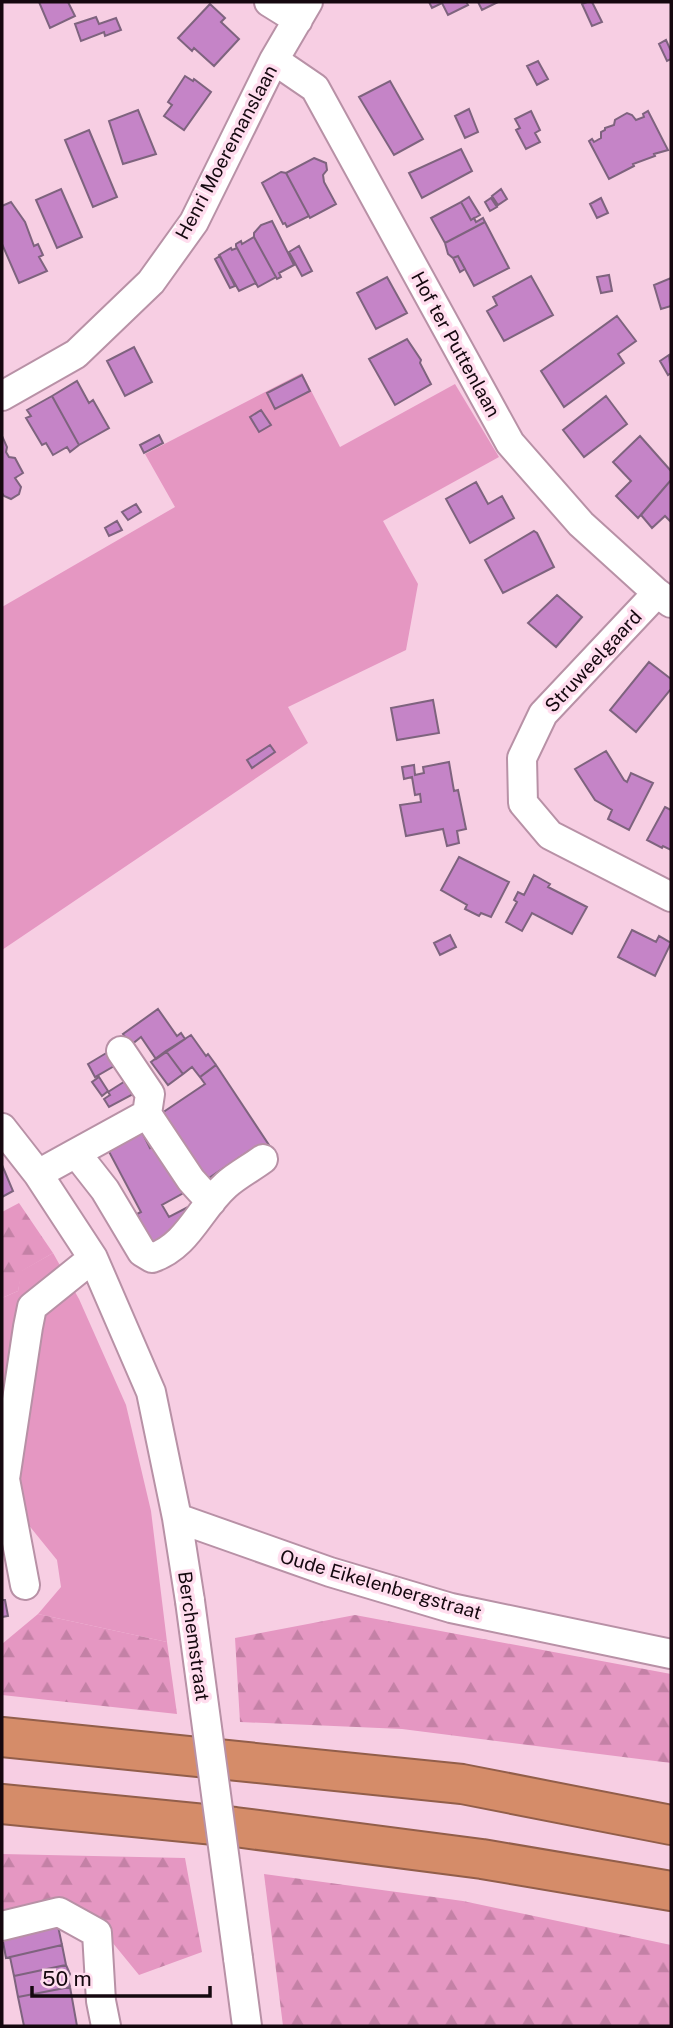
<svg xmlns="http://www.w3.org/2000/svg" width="673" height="2028" viewBox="0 0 673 2028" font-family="'Public Sans',sans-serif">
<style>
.green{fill:#e597c2}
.forest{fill:url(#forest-firs)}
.building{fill:#c584c7;stroke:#7e637e;stroke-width:2}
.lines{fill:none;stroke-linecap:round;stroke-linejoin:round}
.minor-casing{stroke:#b891a6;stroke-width:32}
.highway-casing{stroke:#925e4a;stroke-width:42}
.minor{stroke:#fff;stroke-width:28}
.highway{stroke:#d58c69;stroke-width:38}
.minor-bridge-casing{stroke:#b891a6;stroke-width:32;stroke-linecap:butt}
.minor-bridge{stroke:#fff;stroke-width:28}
.labels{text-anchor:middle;stroke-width:7;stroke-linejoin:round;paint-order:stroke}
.street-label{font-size:19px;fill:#15080f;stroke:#fde}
</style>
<defs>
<pattern id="forest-firs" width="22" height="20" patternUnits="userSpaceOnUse" patternTransform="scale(1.75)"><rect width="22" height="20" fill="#e597c2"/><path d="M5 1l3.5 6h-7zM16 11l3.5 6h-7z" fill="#c481a6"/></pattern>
</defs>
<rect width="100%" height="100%" fill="#f7cee3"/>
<path class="green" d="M302,373L340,447L455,384L499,457L383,521L418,584L406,650L288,707L308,743L2,950V607L175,507L145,454Z
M53,1253L79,1299L126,1405L151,1511L167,1642L38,1614L61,1587L57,1560L27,1523L2,1486V1298L18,1291L21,1271Z"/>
<path class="forest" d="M19,1203L53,1253L22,1271L18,1291L2,1298V1212Z
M38,1614L167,1642L177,1714L2,1695V1644Z
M355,1615L671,1674V1763L402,1729L240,1722L235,1638Z
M2,1854L185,1858L202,1952L139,1975L94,1920L2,1919Z
M264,1874L463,1901L671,1945V2026H283Z"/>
<path class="building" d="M39,2H68L75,16L50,28Z
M429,2H466L468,5L448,15L442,3L432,8Z
M478,2H498L482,10Z
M587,2H592L602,22L592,26L582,4Z
M210,4L225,18L221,22L239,39L214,66L194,48L192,51L178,38Z
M96,17L99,24L116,18L121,30L105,36L104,32L81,41L75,24Z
M666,40L671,51V59L667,61L659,44Z
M538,61L548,79L537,85L527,66Z
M185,76L193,81L194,79L211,92L184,130L164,116L172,105L168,102Z
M390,81L423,139L394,155L359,97Z
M469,109L478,132L465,138L455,116Z
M138,110L156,154L123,164L109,121Z
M531,111L540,130L535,133L540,142L526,149L516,130L520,128L515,119Z
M648,111L668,150L654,154L655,156L633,164L634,166L609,179L589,141L592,139L594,142L601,138V132L605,130V128L614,125L615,120L627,113L632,115L636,120L644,117L643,114Z
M89,130L117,197L93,207L65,140Z
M461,149L472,171L422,198L409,173Z
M314,158L326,163L327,170L323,175L324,182L336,204L310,218L286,173Z
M281,172L286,173L309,216L287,227L285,223L283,224L262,183Z
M61,189L82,237L57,248L36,200Z
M501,189L507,199L498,205L492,196Z
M469,197L480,215L471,220L461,202Z
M491,198L497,207L490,211L485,202Z
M601,198L608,213L597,218L590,204Z
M11,202L25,222L34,246L38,244L43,255L39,257L47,271L19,283L2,244V206Z
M461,202L471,220L474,218L476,222L483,218L485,222L445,243L431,218Z
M272,221L294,265L279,273L281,277L277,279L254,237V233L261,225Z
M485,222L509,268L474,286L458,256L453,258L448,254L445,243Z
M254,237L276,277L258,287L236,246V244L241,241L242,244Z
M299,246L312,271L302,276L289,252Z
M231,248L232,250L237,248L256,283L239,291L219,255Z
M220,256L235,286L230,288L215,259Z
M458,256L465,269L460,272L453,258Z
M609,275L612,291L601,293L597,277Z
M531,276L553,315L504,341L487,311L497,305L493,297Z
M387,277L407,313L376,329L357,293Z
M671,278V306L661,309L654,285Z
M617,316L636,341L618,354L624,363L564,407L541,371Z
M407,339L421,360L420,363L431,384L395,405L369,359Z
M134,347L152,382L125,396L107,361Z
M669,355L671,373L668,375L660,361Z
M302,375L310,391L275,409L267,393Z
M77,381L89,403L93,400L109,428L79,445L52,396Z
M52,396L79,445L70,452L67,447L53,455L46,443L42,445L26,418L31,416L27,410Z
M606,396L627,424L584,457L563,430Z
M261,410L271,425L259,432L250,417Z
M159,435L163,443L144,453L140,445Z
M2,436L7,447L6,452L9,457L15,458L23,473L15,478L21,487L19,494L11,499L4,496L2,493Z
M640,436L671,471V480L638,518L616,496L631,481L613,462Z
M671,480V522L665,516L652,528L641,515Z
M476,482L488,504L502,496L514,518L470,543L446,499Z
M136,504L141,512L128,520L122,512Z
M117,521L122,530L109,536L105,528Z
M534,531L537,533L554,567L503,593L485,560Z
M557,595L582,617L556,647L528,623Z
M649,662L671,679V689L636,732L610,710Z
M433,700L439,733L397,740L391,708Z
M270,745L275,752L252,768L247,760Z
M606,751L624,780L627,782L631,773L653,783L629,830L608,819L612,810L595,800L575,769Z
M449,762L454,791L458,790L466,829L457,831L459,843L447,846L443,829L406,836L400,805L421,802L420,794L415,795L412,777L404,779L402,767L414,765L415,775L424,773L423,767Z
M665,807L671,810V850L663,846L662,848L647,840Z
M459,857L509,882L491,917L481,913L479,916L465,909L467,905L441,890Z
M534,875L550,884L548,887L587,907L572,934L532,913L522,931L506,922L517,902L514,900L518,892L524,895Z
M632,930L656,942L659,936L671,943L655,976L618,957Z
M450,935L456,947L440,955L434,943Z
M158,1009L177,1036L181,1033L185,1039L156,1059L141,1037L131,1045L123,1034Z
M191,1035L206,1056L208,1054L216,1065L200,1077L192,1067L183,1074L166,1051Z
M166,1051L183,1074L168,1085L151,1062Z
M108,1052L116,1065L95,1077L88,1064Z
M216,1065L269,1145L252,1157L249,1151L203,1182L159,1115L205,1084L200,1077Z
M99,1077L108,1091L102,1096L92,1082Z
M130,1078L139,1091L109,1107L104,1099L110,1095L108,1092Z
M140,1128L150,1148L157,1144L189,1190L162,1205L169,1217L192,1205L183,1227L146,1247L132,1221L139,1218L137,1214L141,1212L106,1146Z
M2,1165L13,1191L2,1197Z
M2,1600H5L8,1616L2,1617Z
M58,1926L62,1945L6,1958L2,1936Z
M62,1945L66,1965L14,1976L10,1957Z
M66,1965L70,1974L68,1978L70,1987L18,1997L14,1976Z
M70,1987L77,2026H24L18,1997Z"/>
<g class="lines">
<g class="minor-casing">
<path id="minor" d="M269,2L298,20
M274,60L315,88L510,443L581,524L657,593L671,603
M2,396L76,354L151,282L194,222L274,60L308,2
M657,593L543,714L522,758L523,803L550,835L671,897
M121,1051L150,1094L147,1114
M2,1128L38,1174L93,1258L151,1392L177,1518L190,1601
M76,1153L147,1114L191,1180L211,1202
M38,1174L76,1153L105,1190L142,1252L152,1258C188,1246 199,1209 226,1185C237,1175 251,1168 263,1159
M177,1518L330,1572L451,1608L671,1654
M25,1585L5,1479L28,1327L32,1307L93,1258
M2,1926L59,1912L97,1933L101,2001L106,2026
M238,1958L247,2026"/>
</g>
<g class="highway-casing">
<path id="highway" d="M2,1737L462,1784L671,1825
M2,1804L235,1827L482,1859L671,1891"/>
</g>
<use href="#minor" class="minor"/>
<use href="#highway" class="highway"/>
<g class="minor-bridge-casing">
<path id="minor-bridge" d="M190,1601L238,1958"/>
</g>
<use href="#minor-bridge" class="minor-bridge"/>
</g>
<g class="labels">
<g class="street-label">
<text transform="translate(226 152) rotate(-62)" y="7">Henri Moeremanslaan</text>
<text transform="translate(456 344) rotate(61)" y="7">Hof ter Puttenlaan</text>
<text transform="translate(593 661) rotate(-47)" y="7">Struweelgaard</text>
<text transform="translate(381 1584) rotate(16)" y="7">Oude Eikelenbergstraat</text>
<text transform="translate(194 1636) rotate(82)" y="7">Berchemstraat</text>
</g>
</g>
<rect width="673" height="2028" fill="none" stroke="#15080f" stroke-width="7"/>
<path d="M32 1986v10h178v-10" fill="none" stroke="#15080f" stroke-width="3.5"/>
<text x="42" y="1986" font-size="21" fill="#15080f" stroke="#ffddee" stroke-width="5" paint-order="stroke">50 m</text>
</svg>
